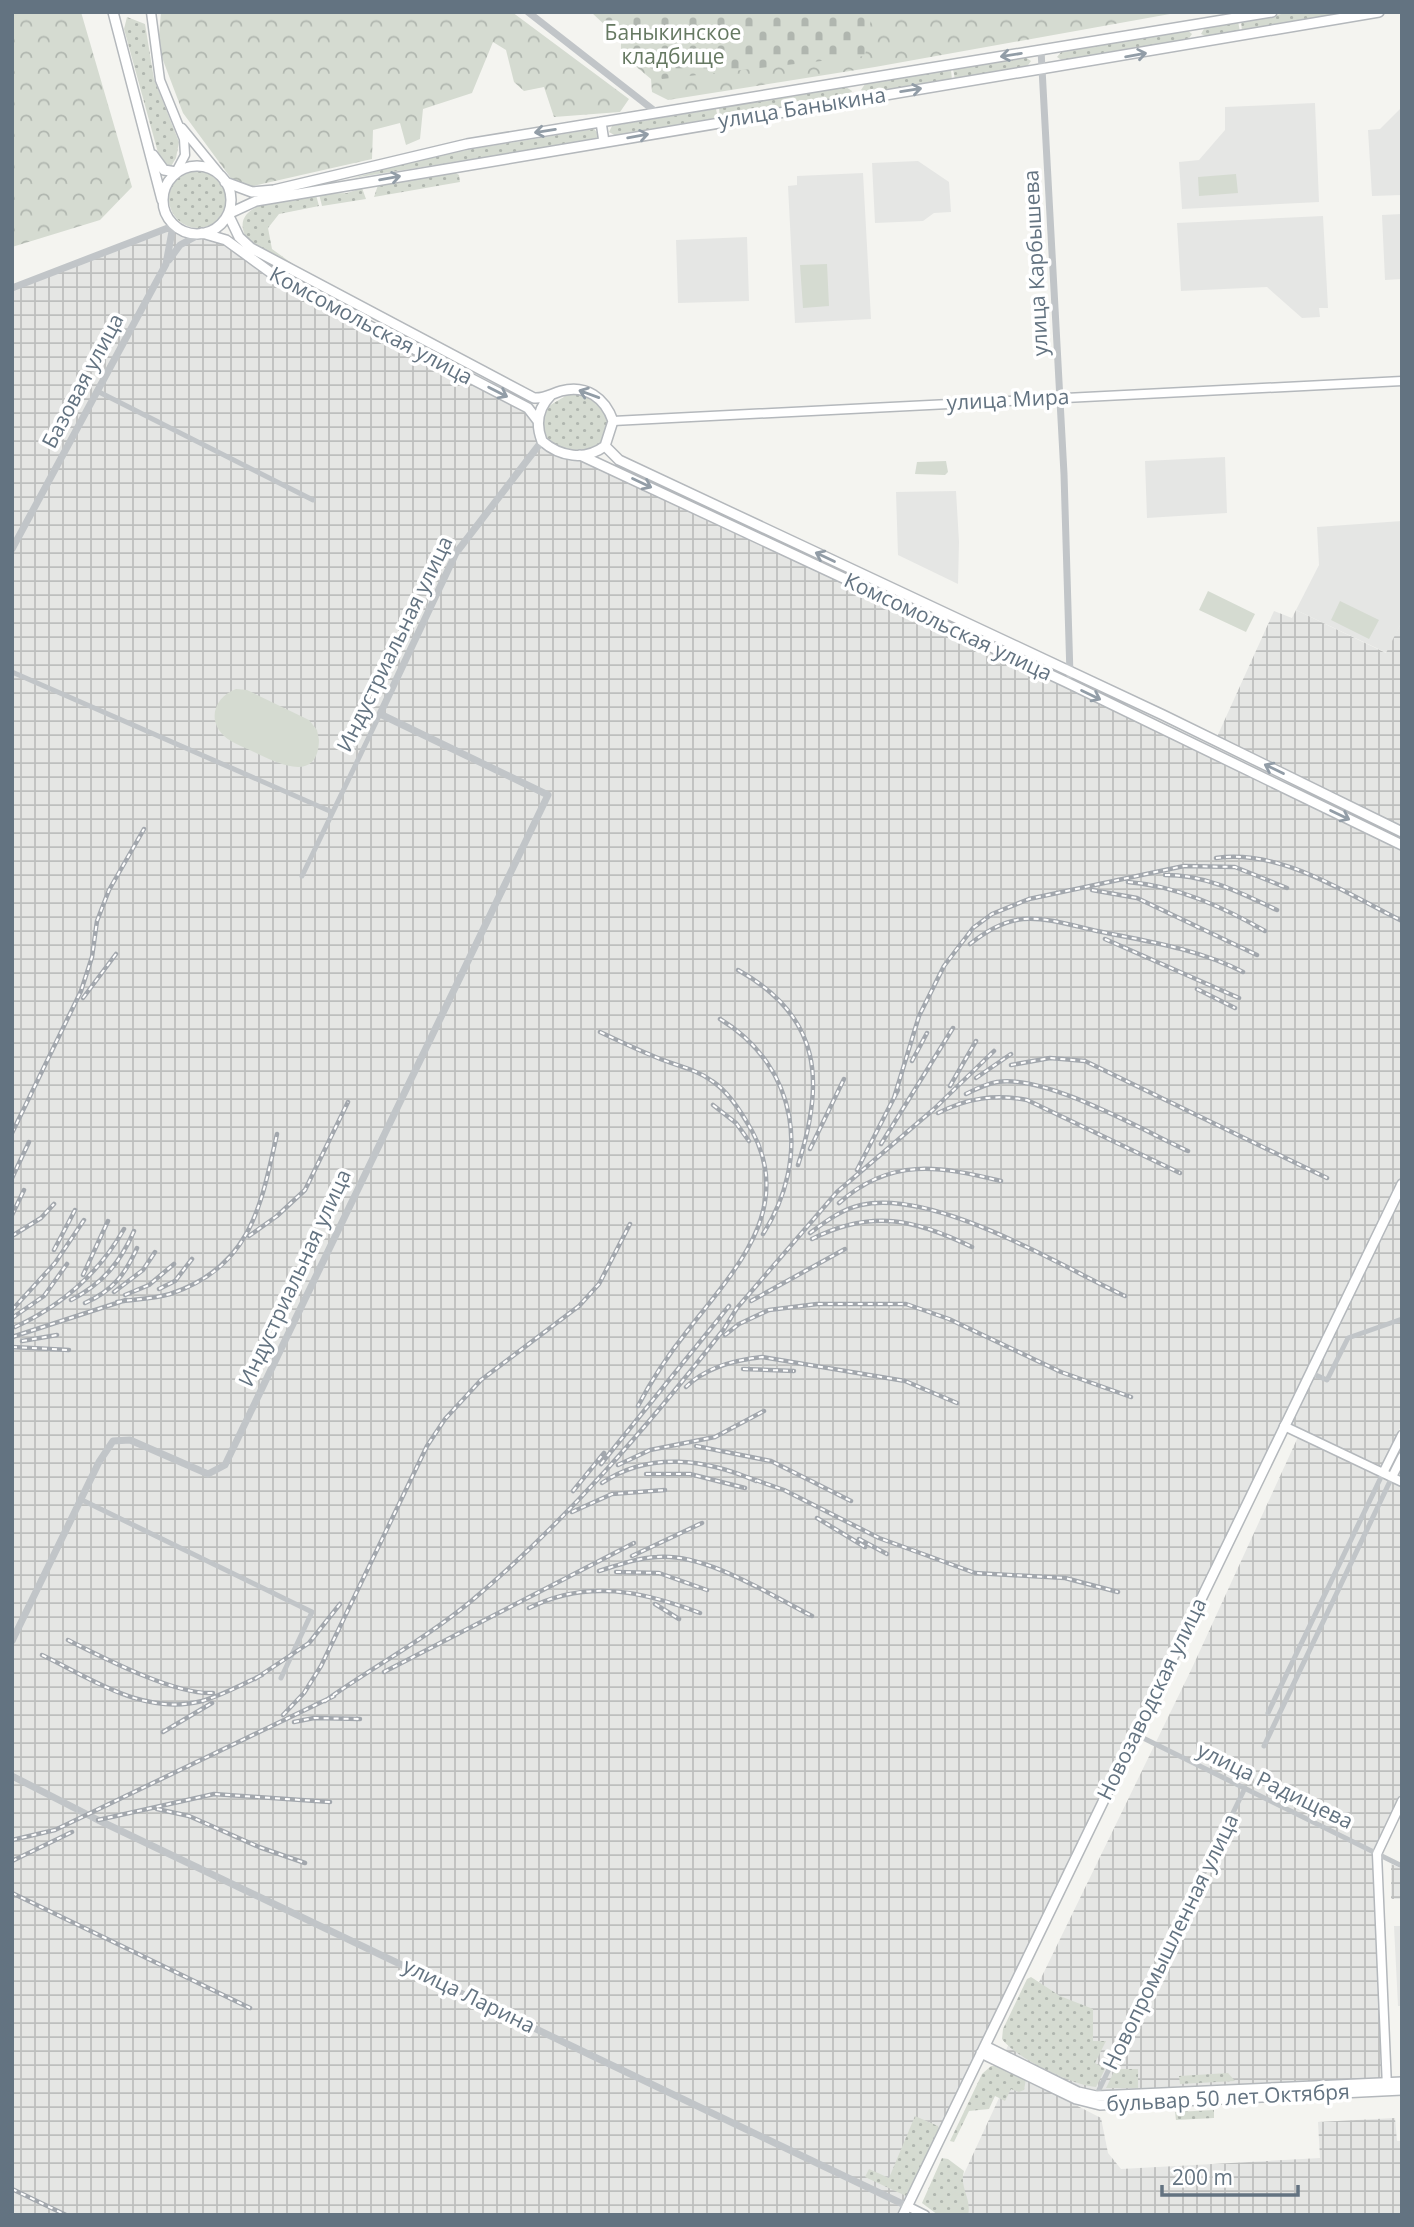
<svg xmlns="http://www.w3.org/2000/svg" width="1414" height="2227" viewBox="0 0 1414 2227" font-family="'Open Sans',sans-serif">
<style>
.built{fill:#e5e6e4}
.industrial{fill:url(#industrial-grid)}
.grass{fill:url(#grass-dots)}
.forest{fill:url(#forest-crowns)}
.cemetery{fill:url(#cemetery-stones)}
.garden{fill:#d5dbd1}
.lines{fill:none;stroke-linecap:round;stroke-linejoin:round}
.secondary-casing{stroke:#b4b8bc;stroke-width:11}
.primary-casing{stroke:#b4b8bc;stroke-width:12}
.minor{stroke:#c1c5c8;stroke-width:5}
.tertiary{stroke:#c1c5c8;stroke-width:7}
.secondary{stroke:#fff;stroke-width:8}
.primary{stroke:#fff;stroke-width:9}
.rail-casing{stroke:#a2a7ad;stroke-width:4.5}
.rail{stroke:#fff;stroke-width:2;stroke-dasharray:5;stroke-linecap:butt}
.oneway{stroke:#929da7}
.labels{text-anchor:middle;stroke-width:7;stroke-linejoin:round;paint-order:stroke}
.park-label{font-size:21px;fill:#667962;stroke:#fff}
.street-label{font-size:21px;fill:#637381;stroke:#fff}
</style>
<defs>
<pattern id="industrial-grid" width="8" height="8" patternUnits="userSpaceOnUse" patternTransform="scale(1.75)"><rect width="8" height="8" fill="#e5e6e4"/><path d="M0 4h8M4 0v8" fill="none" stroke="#bdbfbe"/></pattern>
<pattern id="grass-dots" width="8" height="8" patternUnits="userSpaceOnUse" patternTransform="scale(1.75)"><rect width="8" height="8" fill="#d5dbd1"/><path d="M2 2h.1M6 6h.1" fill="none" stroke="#b0b6af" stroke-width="1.8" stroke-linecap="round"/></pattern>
<pattern id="forest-crowns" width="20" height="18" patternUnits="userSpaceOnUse" patternTransform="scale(1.75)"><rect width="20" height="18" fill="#d5dbd1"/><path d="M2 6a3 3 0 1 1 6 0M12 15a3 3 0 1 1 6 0" fill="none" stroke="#b0b6af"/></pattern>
<pattern id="cemetery-stones" width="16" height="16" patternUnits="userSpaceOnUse" patternTransform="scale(1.75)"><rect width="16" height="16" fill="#d5dbd1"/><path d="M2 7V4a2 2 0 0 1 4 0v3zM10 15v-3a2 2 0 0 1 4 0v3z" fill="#b0b6af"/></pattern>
</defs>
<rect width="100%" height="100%" fill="#f4f4f0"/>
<path class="built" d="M1315,103L1319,202L1182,209L1179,162L1199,160L1225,130V107Z
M1402,107V195L1372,196L1368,130L1380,129Z
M918,161L949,182L951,212L934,213L923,221L875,223L872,163Z
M863,173L871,319L795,323L788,186L797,185V176Z
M1402,214V279L1385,280L1382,215Z
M1323,216L1328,308H1319L1320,317L1302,318L1267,287L1181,291L1177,223Z
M747,237L749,301L678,303L676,240Z
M1225,457L1227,513L1147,518L1145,461Z
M956,491L959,542L958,584L898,555L896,492Z
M1402,521V621L1387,653L1296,610L1319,565L1317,527Z
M1394,1926H1402V2006H1398Z"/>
<path class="industrial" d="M173,226L219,240L258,266L528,408L542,441L583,455L1402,845V1183L903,2215H12V287Z
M1296,610L1386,653L1402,621V829L1216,739L1274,611L1292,618Z
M1402,1188V1424L1380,1469L1287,1425Z
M1298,1437L1402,1486V1798L1374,1855L1384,2080L1098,2092L1081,2089L1005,2052L1192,1668Z
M1391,1864L1402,1869V1899H1391Z
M1011,2072L1101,2118L1108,2153L1121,2169L1320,2158L1318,2122L1395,2118L1397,2141H1402V2215H945Z"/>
<path class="grass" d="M1293,12H1359L1242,32L1241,21Z
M127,17L145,24L154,79L179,142L176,158L170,168L160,160L124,29Z
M1238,21L1240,32L1208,37L1201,34L1205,27Z
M1187,30L1192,34L1187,41L1063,61L1057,57L1062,51Z
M1025,57L1031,61L1026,68L955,80L953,69Z
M951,70L952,80L867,94L861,90L865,84Z
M846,87L852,91L849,97L720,119L719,108Z
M716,109L718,119L616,136L609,132L612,126Z
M594,129L600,135L595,140L353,178L430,156Z
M169 199a29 29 0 1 1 58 0a29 29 0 1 1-58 0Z
M454,172L459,175L460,182L374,197L378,185Z
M362,188L366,199L322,206L319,194L347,193Z
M316,195L319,206L279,214L268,228L272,249L301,270L251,245C218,201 291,199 316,195Z
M569,394C594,394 600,404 610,425L600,446C569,456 528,449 547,407Z
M1173,1952L1117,2069H1138V2088H1106Z
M1031,1977L1060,1996L1093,2009V2041H1106L1095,2063L1105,2069L1096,2087C1072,2085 1016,2058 1002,2039L1003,2029L1027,1979Z
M991,2066H1000L1026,2079L1024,2090L1019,2092L1011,2089L1005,2101L995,2096L989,2109L969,2111L954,2142L950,2141L982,2074Z
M1228,2073L1235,2081L1180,2084L1179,2076Z
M1214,2110V2118L1176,2120L1175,2112Z
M915,2116L938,2126L940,2130L906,2196L865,2177L869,2169L889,2178Z
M942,2158L948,2159L964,2171C959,2187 972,2199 968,2215H938L922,2203Z"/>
<path class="forest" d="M12,12H81L132,187L100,220L12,247Z
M161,12H512L629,99L620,112L554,117L544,87L524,91L514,82L506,50L493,42L472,93L423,109L420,139L406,145L400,123L373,130L372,159L249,187L233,181L183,113L158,47Z
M604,12H1181L875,67L668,100L652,92L651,79L621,54V40Z"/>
<path class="cemetery" d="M591,12H872L865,56L662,79Z"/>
<path class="garden" d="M1236,174L1238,193L1199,196L1198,177Z
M827,264L829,306L803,308L800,265Z
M946,461L948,472L945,475L915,474L917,462Z
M1208,591L1255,614L1246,632L1199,610Z
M1340,601L1379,620L1369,639L1331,620Z
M236,689L247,690L309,720L317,730L319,740C318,783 280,764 258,754C247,748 233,744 224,736C206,719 216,696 236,689Z"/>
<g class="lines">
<g class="secondary-casing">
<path id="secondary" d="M151,12L160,80L184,139L185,155L176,172
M182,128L218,172
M613,421L1402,381
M1284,1426L1402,1482
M1383,1473L1402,1435
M1392,1477L1402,1457
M1387,2087L1377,1854L1402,1801
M907,2206L925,2215"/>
</g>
<g class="primary-casing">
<path id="primary" d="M113,12L162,200
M601,122L604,142
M153,155L164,170L176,172
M163 200a34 34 0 1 1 68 0a34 34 0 1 1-68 0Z
M225,182L252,192L274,190L467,144L1272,12
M228,214L256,201L316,191L1379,12
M228,214L239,237L251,248L534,398C544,399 551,394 561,391C586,384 605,398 613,421L605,446C585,461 560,457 542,441C535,423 538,408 551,395
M202,233L226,240L281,280L528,408L538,421
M605,446L619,460L1163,715L1402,832
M580,455L1066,682L1402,845
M985,2046L1078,2092L1096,2096L1402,2082
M981,2053L1076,2099L1100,2105L1402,2090
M903,2215L1402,1184"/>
</g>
<path class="minor" d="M97,391L313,500
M12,672L332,812
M302,876L380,714
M1311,1373L1327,1380L1348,1338L1402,1319
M82,1500L312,1612L281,1678
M1268,1713L1383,1473
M1135,1734L1402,1866
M1264,1746L1392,1477
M1096,2096L1245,1788"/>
<path class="tertiary" d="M528,12L656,112
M1041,50L1064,474L1070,675
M169,260L180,245L202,233
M12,288L173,226
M12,549L166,264L173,226
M12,1641L99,1462L113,1441L130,1440L208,1474L225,1465L548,795L380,714L456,553L542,441
M12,1776L98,1820L907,2206"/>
<use href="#secondary" class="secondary"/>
<use href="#primary" class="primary"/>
<g class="rail-casing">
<path id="rail" d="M1216,858C1282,849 1345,893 1402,921
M1165,875C1207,875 1241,893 1277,910
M1128,882C1177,886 1223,907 1265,931
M1092,890L1137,898L1257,955
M1105,939L1239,998
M970,944C985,932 1003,921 1023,919C1047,917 1074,926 1097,931C1146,941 1199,949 1243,972
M738,970C822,1017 825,1082 798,1165
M1197,989L1235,1008
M83,998L116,954
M720,1019C799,1067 811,1159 763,1234
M600,1032C619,1041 638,1050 658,1058C677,1066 696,1069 712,1081C729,1092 742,1113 752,1131C795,1210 733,1272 688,1330C669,1354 652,1379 638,1406
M912,1061L927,1033
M1011,1065L1050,1058L1085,1061L1327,1178
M976,1078L1011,1054
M950,1086L976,1041
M966,1094C976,1089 986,1084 997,1082C1045,1074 1142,1130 1188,1151
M894,1098L919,1016L944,966L973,928L992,914L1029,899L1184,866L1235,867L1287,888
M713,1105L736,1123L749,1141
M938,1113C968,1098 994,1094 1027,1100L1180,1173
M12,1133L81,991L92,957L97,921L109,890L144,829
M881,1144L953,1028
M810,1149L844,1079
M857,1170L898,1090
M12,1178L29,1142
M839,1203C891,1157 939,1166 1001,1181
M12,1215L24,1190
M810,1233C825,1222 842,1209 861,1205C934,1189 1057,1264 1125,1296
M12,1236L41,1218L54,1204
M249,1236L277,1216L305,1190L348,1102
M812,1239C872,1209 914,1219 972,1247
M54,1250L75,1210
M83,1275L108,1221
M159,1289L175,1281L192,1259
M114,1292L143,1270L155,1252
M125,1295L149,1285L174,1264
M71,1300C102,1284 120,1263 134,1231
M751,1301L845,1249
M117,1302C135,1299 153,1299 170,1294C251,1267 261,1206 277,1134
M85,1303C112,1291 125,1275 137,1248
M12,1310L55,1263L84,1220
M12,1318L44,1296L67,1264
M15,1327C61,1306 99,1273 124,1229
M725,1335L739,1324L769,1310L817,1304H906L949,1319L1061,1372L1131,1397
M12,1337L126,1300
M22,1341L57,1335
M12,1347L69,1350
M743,1369L794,1371
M686,1387C706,1367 735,1360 762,1357L905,1381L957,1403
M696,1446L771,1461L851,1501
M601,1464L729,1306
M618,1465L650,1450L715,1437L764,1411
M646,1474H690L745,1488
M747,1477L784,1490L879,1538L975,1573L1065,1578L1118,1592
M602,1483C649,1451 706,1459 756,1481
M573,1491L604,1453
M572,1512L612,1494L665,1490
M817,1518L865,1547
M859,1539L887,1554
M632,1556L702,1523
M599,1571C618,1565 637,1558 657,1557C706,1553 768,1594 812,1616
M616,1572L659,1573L707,1590
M655,1604L679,1619
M529,1608C587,1579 642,1591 700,1613
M68,1640C104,1658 175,1695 213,1693
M42,1655C92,1679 144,1716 202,1701C223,1695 243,1684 262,1675
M384,1672L634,1543
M255,1679L309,1643L340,1604
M325,1701C373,1667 425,1639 470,1602C565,1523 648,1426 724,1329L737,1308L837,1192L934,1109L994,1051
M283,1715L304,1693L321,1666L427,1446L445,1419L481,1380L579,1306L599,1284L630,1224
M294,1722L314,1718L360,1719
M163,1732L212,1703
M157,1809L189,1816L259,1847L305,1863
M98,1820L214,1794L330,1802
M12,1840L55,1830L334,1696
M12,1861L72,1832
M12,1893L250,2008
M12,2189L66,2215"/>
</g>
<use href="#rail" class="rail"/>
</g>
<defs><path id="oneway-shaft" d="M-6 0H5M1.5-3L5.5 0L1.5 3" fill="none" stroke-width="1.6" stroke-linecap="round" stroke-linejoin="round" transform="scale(1.75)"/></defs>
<g class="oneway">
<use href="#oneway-shaft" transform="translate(1011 55) rotate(171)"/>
<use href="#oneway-shaft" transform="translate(1136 55) rotate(-10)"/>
<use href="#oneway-shaft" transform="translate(911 90) rotate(-9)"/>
<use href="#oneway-shaft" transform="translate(545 131) rotate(171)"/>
<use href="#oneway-shaft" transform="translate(638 136) rotate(-10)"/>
<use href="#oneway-shaft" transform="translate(390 178) rotate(-10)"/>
<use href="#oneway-shaft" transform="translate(498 392) rotate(27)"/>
<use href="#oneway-shaft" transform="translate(589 394) rotate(-160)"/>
<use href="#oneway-shaft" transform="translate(642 483) rotate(25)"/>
<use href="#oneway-shaft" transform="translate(825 557) rotate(-155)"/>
<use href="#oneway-shaft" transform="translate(1091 695) rotate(26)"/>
<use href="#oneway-shaft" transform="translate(1274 769) rotate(-154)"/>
<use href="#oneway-shaft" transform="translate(1340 815) rotate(26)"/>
</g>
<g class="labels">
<g class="park-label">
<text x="673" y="40">Баныкинское<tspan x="673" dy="24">кладбище</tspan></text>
</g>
<g class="street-label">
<text transform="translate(802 108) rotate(-9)" y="7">улица Баныкина</text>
<text transform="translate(1036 263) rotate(-93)" y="7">улица Карбышева</text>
<text transform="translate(371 326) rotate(28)" y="7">Комсомольская улица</text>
<text transform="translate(83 381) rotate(-62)" y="7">Базовая улица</text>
<text transform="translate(1008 400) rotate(-3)" y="7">улица Мира</text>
<text transform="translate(948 627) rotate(25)" y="7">Комсомольская улица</text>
<text transform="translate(395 644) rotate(-64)" y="7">Индустриальная улица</text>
<text transform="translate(295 1278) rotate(-65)" y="7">Индустриальная улица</text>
<text transform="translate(1152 1699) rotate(-64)" y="7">Новозаводская улица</text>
<text transform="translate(1275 1786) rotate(26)" y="7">улица Радищева</text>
<text transform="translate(1171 1942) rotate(-64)" y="7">Новопромышленная улица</text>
<text transform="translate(469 1996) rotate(26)" y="7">улица Ларина</text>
<text transform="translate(1228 2098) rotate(-3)" y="7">бульвар 50 лет Октября</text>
</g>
</g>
<rect width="1414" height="2227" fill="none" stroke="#637381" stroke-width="28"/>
<path d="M1162 2185v10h136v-10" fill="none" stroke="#637381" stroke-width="3.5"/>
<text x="1172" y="2185" font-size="21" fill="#637381" stroke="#ffffff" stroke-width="5" paint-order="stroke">200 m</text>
</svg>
